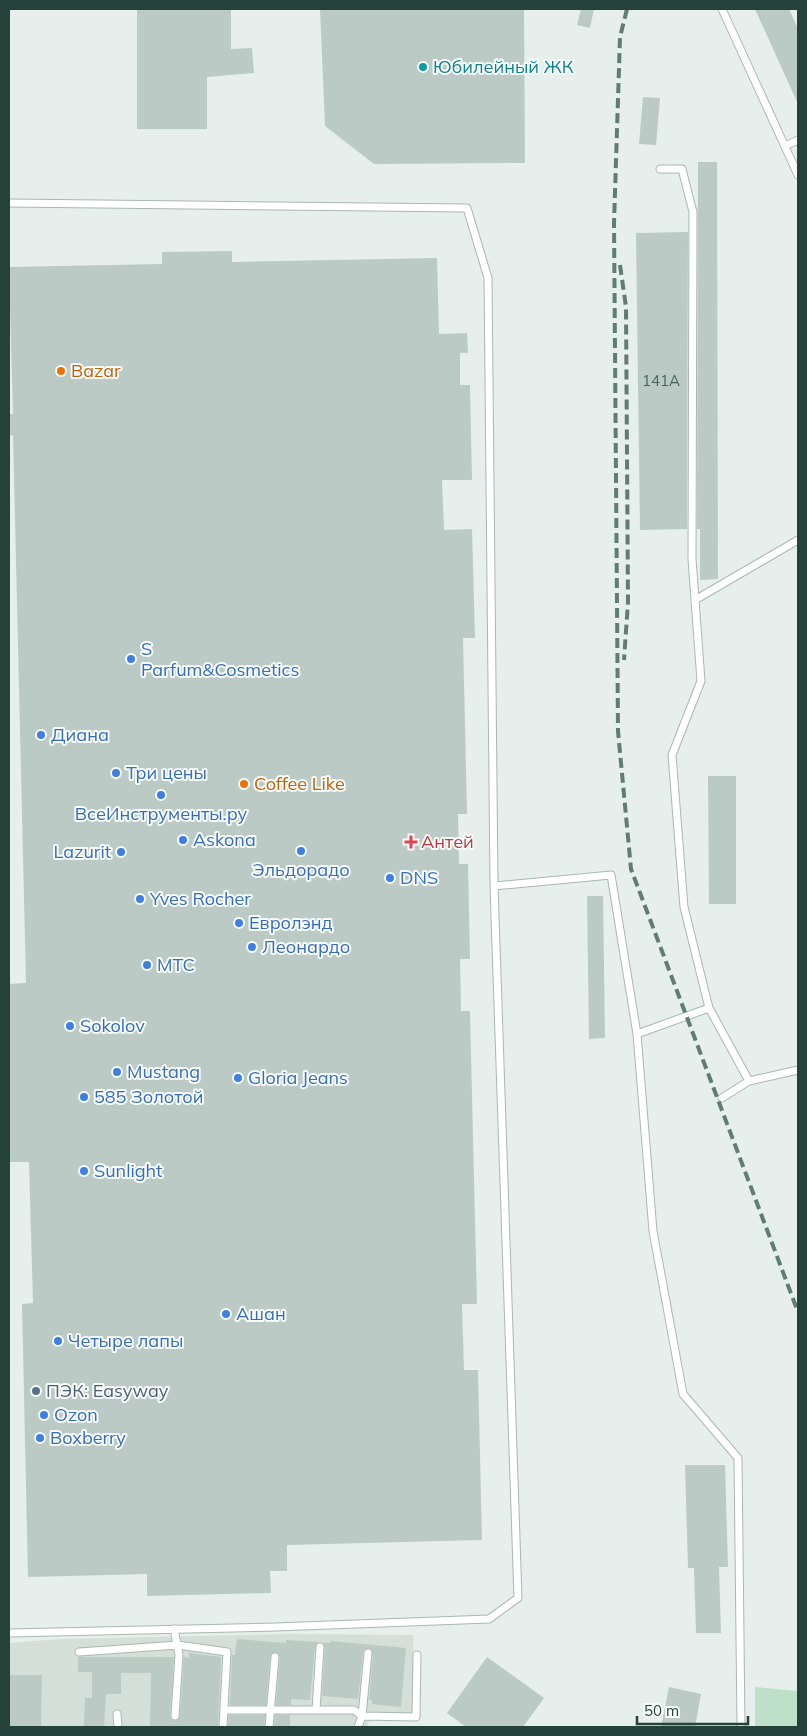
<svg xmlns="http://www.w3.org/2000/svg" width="807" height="1736" viewBox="0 0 807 1736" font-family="Mulish,sans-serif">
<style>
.built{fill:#d4dfda}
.green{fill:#bfe0c8}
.building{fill:#bbcac4}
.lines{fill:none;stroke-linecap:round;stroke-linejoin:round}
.service-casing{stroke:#a8b8b2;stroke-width:9}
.service{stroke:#fff;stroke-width:7}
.rail{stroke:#5f7d75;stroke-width:4;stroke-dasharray:10 5;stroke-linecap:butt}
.culture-dot{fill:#0f9aa8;stroke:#f7fbf9;stroke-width:2}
.food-dot{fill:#e8710a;stroke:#f7fbf9;stroke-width:2}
.shop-dot{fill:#3f7fe0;stroke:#f7fbf9;stroke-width:2}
.health-dot{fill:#e0444e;stroke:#f7fbf9;stroke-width:2}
.service-dot{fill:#5c6f8a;stroke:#f7fbf9;stroke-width:2}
.labels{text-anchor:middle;stroke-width:4;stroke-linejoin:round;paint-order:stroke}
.number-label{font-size:15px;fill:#4a645c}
.culture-label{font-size:18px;fill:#0d838f;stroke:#f7fbf9;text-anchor:start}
.food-label{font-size:18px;fill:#c56008;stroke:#f7fbf9;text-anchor:start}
.shop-label{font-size:18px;fill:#366cbe;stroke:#f7fbf9;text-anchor:start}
.health-label{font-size:18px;fill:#be3a42;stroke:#f7fbf9;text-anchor:start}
.service-label{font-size:18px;fill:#4e5e75;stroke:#f7fbf9;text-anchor:start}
</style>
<rect width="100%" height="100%" fill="#e6efeb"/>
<path class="built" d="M290,1634L413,1635L415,1713L368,1722V1727H9V1643L61,1639Z"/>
<path class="green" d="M755,1687L798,1691V1727H755Z"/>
<path class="building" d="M137,9H231V49L252,48L254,73L207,77V129H137Z
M320,9H524L525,163L374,164L325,126Z
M581,9H594L590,28L577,25Z
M755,9H789L798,29V104Z
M643,97L660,98L656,145L639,144Z
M698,162H717L718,579L700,580V529H697Z
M688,232L687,529L640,530L636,233Z
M232,251V262L437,258L439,334L467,333L468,353H460V385H470L472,480H442L444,530L472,529L475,638H463L467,814H458L459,864H468L470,959H460L461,1011H470L477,1304H462L464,1370H478L482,1540L287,1545V1571H270L271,1593L147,1596V1574L28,1577L22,1304L33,1303L29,1162H9V984L26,983L13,435L9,436V414H13L9,267L162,264V252Z
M708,776H736V904H709Z
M587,896H603L605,1038L589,1039Z
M685,1465H725L728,1567H719L721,1633H696L694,1568H688Z
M237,1639L286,1643V1640L318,1642L315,1647L310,1700L291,1699V1705H276L280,1657L275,1652L270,1657L266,1705H230L232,1655H235Z
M330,1641L406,1648L401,1707L372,1704V1700H369L373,1654L369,1648L363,1652L358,1699L322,1696L325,1647L323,1643H330Z
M189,1653L221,1657L218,1727H150L151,1673H121V1694H106L104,1727L84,1726L85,1698H92V1672H78V1657H174L170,1716L175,1721L180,1716L184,1657L189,1658Z
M487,1657L544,1698L523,1727H466L447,1713Z
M9,1675H42L41,1727H9Z
M669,1687L701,1694L695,1727H661Z
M229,1715H265L264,1727H228Z
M275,1715H290V1727H274Z"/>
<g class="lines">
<g class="service-casing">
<path id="service" d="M722,9L798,175
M785,146L798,140
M9,203L467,208L488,278L494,886L611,875L637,1034L653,1231L683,1394L738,1458L741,1727
M695,600L798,540
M709,1008L749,1081
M637,1034L709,1008L684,907L672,755L701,681L692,559L693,212L682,169H660
M722,1098L749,1081L798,1070
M174,1629L179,1655L175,1716
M9,1633L276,1627L489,1619L518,1598L494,886
M79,1652L178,1645L227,1652L223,1727
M224,1710H354L362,1716L416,1717L417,1655
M316,1710L320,1647
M117,1714L118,1727
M269,1727L275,1657
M358,1727L362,1716L368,1653"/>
</g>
<use href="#service" class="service"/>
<path class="rail" d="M627,9L620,37L614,223L618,731L631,869L798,1312
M620,265L626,307L628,602L624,660"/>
</g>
<circle class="culture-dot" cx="423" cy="67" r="5"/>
<g class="food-dot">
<circle cx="61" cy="371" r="5"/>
<circle cx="244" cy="784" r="5"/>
</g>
<g class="shop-dot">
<circle cx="131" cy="659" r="5"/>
<circle cx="41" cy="735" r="5"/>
<circle cx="116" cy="773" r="5"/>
<circle cx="161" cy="795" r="5"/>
<circle cx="183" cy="840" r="5"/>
<circle cx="301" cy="851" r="5"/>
<circle cx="121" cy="852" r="5"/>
<circle cx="390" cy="878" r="5"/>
<circle cx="140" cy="899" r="5"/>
<circle cx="239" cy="923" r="5"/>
<circle cx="252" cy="947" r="5"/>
<circle cx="147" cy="965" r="5"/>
<circle cx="70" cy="1026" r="5"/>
<circle cx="117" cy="1072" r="5"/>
<circle cx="238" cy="1078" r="5"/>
<circle cx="84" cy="1097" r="5"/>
<circle cx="84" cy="1171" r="5"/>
<circle cx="226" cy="1314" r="5"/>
<circle cx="58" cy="1341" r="5"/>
<circle cx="44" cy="1415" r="5"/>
<circle cx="40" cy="1438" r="5"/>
</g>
<path class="health-dot" d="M408.5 834.5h5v5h5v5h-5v5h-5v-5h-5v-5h5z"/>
<circle class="service-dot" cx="36" cy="1391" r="5"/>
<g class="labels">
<g class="number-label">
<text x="661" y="386">141А</text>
</g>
<g class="culture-label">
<text x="433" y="73">Юбилейный ЖК</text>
</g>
<g class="food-label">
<text x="71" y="377">Bazar</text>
<text x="254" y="790">Coffee Like</text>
</g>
<g class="shop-label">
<text x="141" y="655">S<tspan x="141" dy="21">Parfum&amp;Cosmetics</tspan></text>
<text x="51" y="741">Диана</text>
<text x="126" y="779">Три цены</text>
<text x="161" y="820" text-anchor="middle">ВсеИнструменты.ру</text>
<text x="193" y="846">Askona</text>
<text x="111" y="858" text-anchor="end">Lazurit</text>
<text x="301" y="876" text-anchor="middle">Эльдорадо</text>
<text x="400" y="884">DNS</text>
<text x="150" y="905">Yves Rocher</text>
<text x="249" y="929">Евролэнд</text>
<text x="262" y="953">Леонардо</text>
<text x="157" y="971">МТС</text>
<text x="80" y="1032">Sokolov</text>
<text x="127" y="1078">Mustang</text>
<text x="248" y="1084">Gloria Jeans</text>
<text x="94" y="1103">585 Золотой</text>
<text x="94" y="1177">Sunlight</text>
<text x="236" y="1320">Ашан</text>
<text x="68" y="1347">Четыре лапы</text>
<text x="54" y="1421">Ozon</text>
<text x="50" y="1444">Boxberry</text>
</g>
<g class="health-label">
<text x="421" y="848">Антей</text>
</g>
<g class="service-label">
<text x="46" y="1397">ПЭК: Easyway</text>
</g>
</g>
<rect width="807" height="1736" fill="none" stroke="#24423a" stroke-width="20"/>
<path d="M637 1716v8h111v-8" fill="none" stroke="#24423a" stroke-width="2.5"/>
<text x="644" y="1716" font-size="15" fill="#24423a" stroke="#f7fbf9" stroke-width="4" paint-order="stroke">50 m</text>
</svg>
